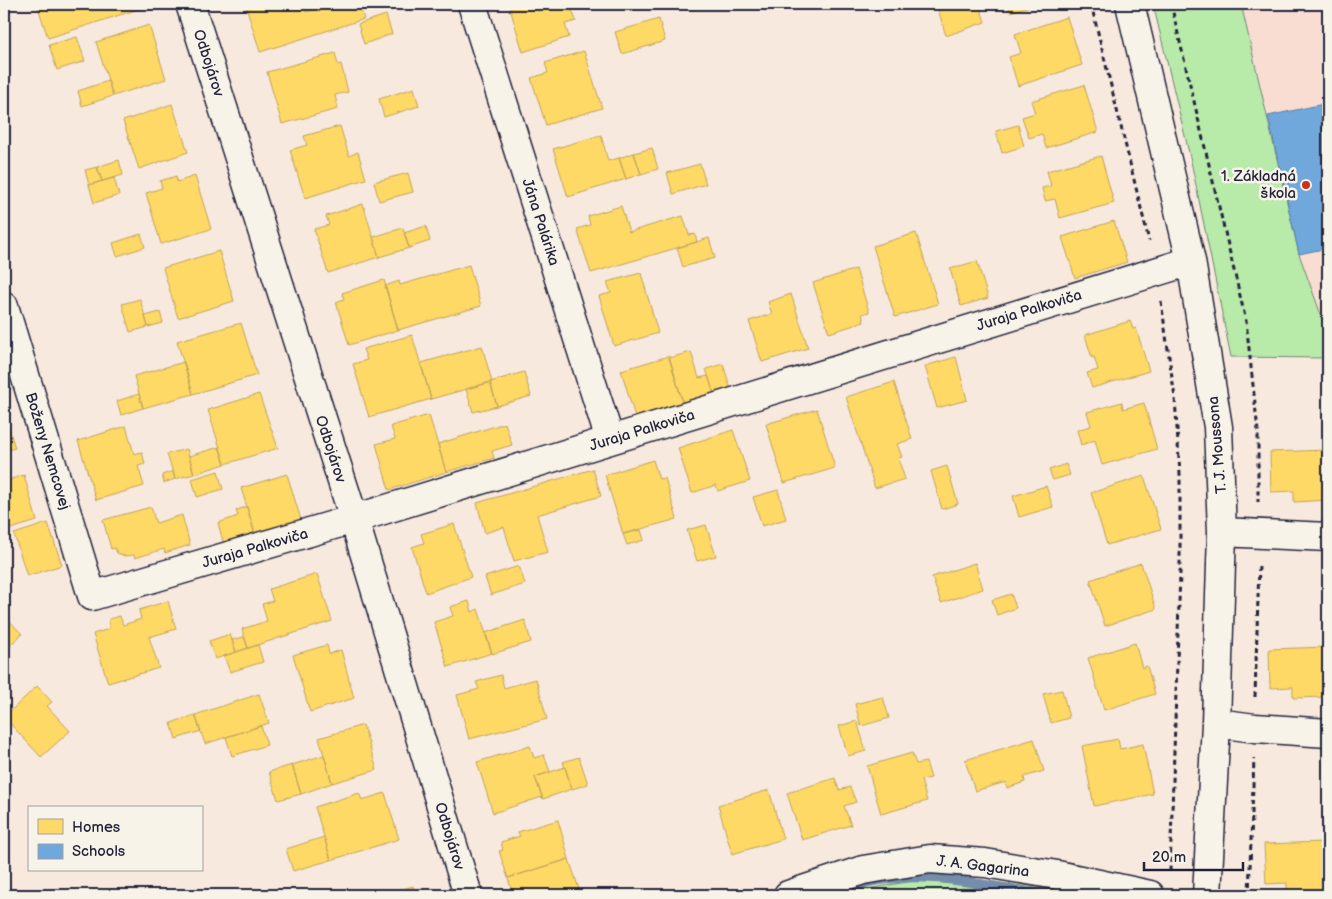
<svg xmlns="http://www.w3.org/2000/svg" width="1332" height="899" viewBox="0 0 1332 899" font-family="'Balsamiq Sans',sans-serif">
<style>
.built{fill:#f9dcd2}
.green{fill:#b8eaaa;stroke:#6d8672}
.homes{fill:#ffd966;stroke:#bda259}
.schools{fill:#6fa8dc;stroke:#5880ac}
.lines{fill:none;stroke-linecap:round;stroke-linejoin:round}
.stream{stroke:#758cab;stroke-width:10}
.minor-casing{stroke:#22223b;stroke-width:31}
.path{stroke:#22223b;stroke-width:3;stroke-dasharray:5 4;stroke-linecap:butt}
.minor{stroke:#f7f3e8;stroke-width:28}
.poi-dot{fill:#c8321e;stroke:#f7f3e8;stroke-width:2}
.labels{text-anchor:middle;stroke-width:5;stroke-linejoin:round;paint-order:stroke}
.street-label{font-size:15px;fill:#22223b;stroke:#f7f3e8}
.poi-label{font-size:15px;fill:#22223b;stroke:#f7f3e8;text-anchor:end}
</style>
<rect width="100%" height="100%" fill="#f8e9de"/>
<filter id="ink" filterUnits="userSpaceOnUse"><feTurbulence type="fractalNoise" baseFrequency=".02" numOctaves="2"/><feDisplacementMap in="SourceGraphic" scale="10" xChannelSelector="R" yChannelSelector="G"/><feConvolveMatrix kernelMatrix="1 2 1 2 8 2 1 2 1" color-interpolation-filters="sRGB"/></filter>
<g filter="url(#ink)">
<path class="built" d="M1241,4H1328V326H1325L1299,254Z"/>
<path class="green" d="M1153,4H1241L1299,254L1325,326H1328V358L1231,357L1191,161Z
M946,875L1083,895H833Z"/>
<path class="homes" d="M37,4H151V5L48,38Z
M253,4H304L306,12L333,4H359L364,19L260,52L246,6Z
M404,4H420L405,8Z
M558,4L559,6L570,4L576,21L565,24L569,37L523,52L509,5Z
M952,4H979L985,22L946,36L938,9Z
M1008,4H1036L1010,12Z
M386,15L392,34L364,44L358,24Z
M1067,17L1082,65L1018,86L1009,57L1021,53L1015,34Z
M659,19L665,41L622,54L615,32Z
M149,25L166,79L113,96L96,42Z
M77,37L85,61L57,70L49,45Z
M584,51L602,108L546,125L531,78L548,73L545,63Z
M335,53L338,65L341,64L348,92L335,95L338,109L282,124L267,72Z
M108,81L113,96L82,106L78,91Z
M1084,85L1098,132L1046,148L1042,134L1029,138L1022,117L1035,113L1031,101Z
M414,88L419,106L384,117L379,99Z
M172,104L188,152L139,169L123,121Z
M1018,125L1024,146L1002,153L996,131Z
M340,126L349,156L358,152L366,179L305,198L290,150L307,145L304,136Z
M601,135L608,161L619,158L626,179L568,197L553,149Z
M652,148L658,169L641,174L634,153Z
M634,153L641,174L626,179L619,158Z
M1101,156L1114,203L1060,218L1055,199L1045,201L1042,188L1051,186L1047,171Z
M119,160L123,175L102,181L97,167Z
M700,164L706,184L673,194L667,173Z
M97,167L102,181L89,185L85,170Z
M408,173L413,192L379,201L374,182Z
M176,176L177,182L195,176L211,229L161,244L146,193L162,188L160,181Z
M114,178L119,195L94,203L89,185Z
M363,204L379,257L328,273L314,229L329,225L326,216Z
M621,206L629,232L683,216L689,235L695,234L697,242L591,273L577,229L590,225L588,216Z
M1114,221L1127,262L1075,278L1062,237Z
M426,226L430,241L409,248L404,233Z
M403,228L409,248L379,257L373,237Z
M916,233L938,304L895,317L873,246Z
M141,234L145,247L117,256L113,243Z
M709,238L715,258L683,267L677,248Z
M219,251L234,301L178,318L163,268Z
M977,261L988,298L961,306L950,269Z
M469,265L481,306L398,330L385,286L399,281L400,285Z
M856,269L869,312L862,314L864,322L829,333L813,283Z
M641,273L658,333L614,346L599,296L611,293L607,282Z
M384,280L398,330L349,345L336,302L344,299L342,293Z
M791,294L808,348L762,362L749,321L772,314L768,302Z
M140,299L148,327L130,332L122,304Z
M160,312L163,323L148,327L145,316Z
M1130,321L1133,329L1136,328L1149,371L1092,388L1087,373L1098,370L1094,357L1092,358L1085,335Z
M241,323L257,375L193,394L177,341Z
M412,335L431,399L369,417L353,364L367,360L363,349Z
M482,346L492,382L431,399L421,363Z
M691,352L699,378L708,376L714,394L683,403L669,358Z
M669,356L683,403L635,417L621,370Z
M956,357L967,400L937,408L925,366Z
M184,362L193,394L143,408L134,376Z
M723,364L731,390L714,394L706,369Z
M524,372L531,396L497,406L490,382Z
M490,382L497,406L473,412L466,389Z
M894,382L912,439L897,444L902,457L898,458L905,479L875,488L846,397Z
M139,394L143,408L121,415L117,401Z
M259,394L278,448L225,464L208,410Z
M1122,402L1123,409L1144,403L1157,449L1102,465L1095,440L1081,445L1077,430L1091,426L1087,412Z
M817,409L835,468L784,483L766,424Z
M4,413L15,448L4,451Z
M429,415L446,472L389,490L376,444L395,439L391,426Z
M505,423L512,445L492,451L494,458L446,472L438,444Z
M126,426L134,454L142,452L145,464L138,466L144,486L96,500L78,441Z
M733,430L750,481L718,491L716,485L692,493L678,448Z
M219,447L225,464L194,474L189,456Z
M187,449L194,474L175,479L167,454Z
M1328,450V500L1294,502V491L1271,492L1270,452Z
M653,460L659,479L665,478L677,519L623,534L605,475Z
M1066,464L1070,475L1053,480L1049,470Z
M947,466L958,504L942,509L931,471Z
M593,469L601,496L537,515L548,552L514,561L504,527L485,533L477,503Z
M173,471L175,479L164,483L162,475Z
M218,471L223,489L197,497L192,479Z
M287,474L301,520L255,533L241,488Z
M24,475L37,521L4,531V476L5,481Z
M1144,476L1161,529L1107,545L1091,493Z
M1046,486L1053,507L1019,517L1013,496Z
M778,490L786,519L762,526L753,497Z
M151,507L156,523L182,515L190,545L165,553L164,549L135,558L134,555L125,556L117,553L115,548L111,549L103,520Z
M247,507L255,535L224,545L218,523L238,516L236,510Z
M48,523L62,565L27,576L14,534Z
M454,524L471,577L426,593L412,547L424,543L421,534Z
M706,525L716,556L697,561L687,530Z
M641,530L644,540L627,545L623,534Z
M975,563L983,589L941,603L932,577Z
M1141,563L1156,609L1105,626L1090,580Z
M519,566L525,584L491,595L485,577Z
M317,574L332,621L248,648L242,629L267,621L262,604L273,601L269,589Z
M1011,594L1016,608L997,615L992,600Z
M168,601L176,629L149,637L159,668L108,683L93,634L109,629V619L120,616L123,625L141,619L139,610Z
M469,601L472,612L478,609L492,653L448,667L434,622L453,616L450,607Z
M4,615L22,634L4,651Z
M525,620L531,642L492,654L485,633Z
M230,634L236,652L215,659L209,641Z
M244,637L248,648L236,652L232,640Z
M1135,643L1142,668L1147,666L1155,694L1104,710L1088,658Z
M258,645L263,662L230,672L224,656Z
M327,645L329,654L341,650L354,698L310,712L293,655Z
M1328,647V697L1293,698V687L1270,688L1269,649Z
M501,675L504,688L536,679L547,719L469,739L457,695L479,689L476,682Z
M37,686L52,702L47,706L70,731L41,757L4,717Z
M1062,690L1069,718L1051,723L1043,694Z
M259,694L269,723L205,744L195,715Z
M883,697L889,718L861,726L855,704Z
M195,715L201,731L176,739L171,723Z
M857,721L866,751L848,756L839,726Z
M363,725L377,770L332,783L319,738Z
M261,726L267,745L232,756L226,737Z
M1034,739L1044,771L1024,777L1025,782L1007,788L1006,782L975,791L965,760Z
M1118,739L1120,749L1143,744L1153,794L1094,806L1082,746Z
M530,746L534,758L544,755L550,772L535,777L542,797L493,813L477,762Z
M912,753L916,764L926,762L931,778L921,780L927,801L881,814L867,766Z
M324,755L332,783L301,794L292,765Z
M579,757L588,784L572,789L563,762Z
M292,765L301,794L278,800L269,772Z
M565,767L572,789L543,799L535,777Z
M835,778L839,790L850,787L856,802L844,806L851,825L802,840L787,793Z
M769,790L783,839L732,854L718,805Z
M359,793L362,800L385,793L399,839L331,860L315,807Z
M558,820L569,859L508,878L499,851L503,850L501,842L520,836L518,832Z
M324,837L331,860L293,871L286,849Z
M1325,842L1327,893L1287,894V883L1266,884L1264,844Z
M1325,847H1328V887H1326Z
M569,859L581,895H513L508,878Z
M413,886L416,895H383Z"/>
<path class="schools" d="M1328,103V248L1299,254L1268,116Z"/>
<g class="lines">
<path class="stream" d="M836,895C844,892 852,887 861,884C918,868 981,884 1038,895"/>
<g class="minor-casing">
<path id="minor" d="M190,4L354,519L468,895
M472,4L610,440
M1130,4L1191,261L1218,427L1222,532L1216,723L1207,895
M4,306L92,596L354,519L1191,261
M1222,532L1328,537
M1216,723L1255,728L1328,733
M788,895L863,870L930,859L985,863L1057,875L1150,895"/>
</g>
<path class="path" d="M1091,4L1149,241
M1171,4L1246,321L1258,431V502
M1161,301L1175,398L1180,474V573L1170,871
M1255,697L1259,564
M1249,895L1254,758"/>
<use href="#minor" class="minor"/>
</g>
</g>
<circle class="poi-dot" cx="1306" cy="185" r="5"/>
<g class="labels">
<g class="street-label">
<text transform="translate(209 63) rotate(72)" y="5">Odbojárov</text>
<text transform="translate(541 222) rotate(72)" y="5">Jána Palárika</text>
<text transform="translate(1029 310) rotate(-17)" y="5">Juraja Palkoviča</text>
<text transform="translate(642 430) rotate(-17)" y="5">Juraja Palkoviča</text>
<text transform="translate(1217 445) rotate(-95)" y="5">T. J. Moussona</text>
<text transform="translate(331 449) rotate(72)" y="5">Odbojárov</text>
<text transform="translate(48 451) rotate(73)" y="5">Boženy Nemcovej</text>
<text transform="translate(255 548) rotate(-16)" y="5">Juraja Palkoviča</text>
<text transform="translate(450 836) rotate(73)" y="5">Odbojárov</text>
<text transform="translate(983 866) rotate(7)" y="5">J. A. Gagarina</text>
</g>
<g class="poi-label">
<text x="1296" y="181">1. Základná<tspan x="1296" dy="17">škola</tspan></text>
</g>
</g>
<rect width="1332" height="899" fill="none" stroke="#f7f3e8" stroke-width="20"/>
<rect x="10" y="10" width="1312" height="879" fill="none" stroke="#22223b" stroke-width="2" filter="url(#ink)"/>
<rect x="28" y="806" width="175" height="65" fill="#f7f3e8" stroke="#a29fa3"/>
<rect x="38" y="819" width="25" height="15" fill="#ffd966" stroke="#a29fa3"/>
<text x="72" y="832" font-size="15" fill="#22223b">Homes</text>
<rect x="38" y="844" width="25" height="15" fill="#6fa8dc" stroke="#a29fa3"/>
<text x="72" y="856" font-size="15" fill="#22223b">Schools</text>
<path d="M1144 862v8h99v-8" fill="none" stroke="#22223b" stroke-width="2.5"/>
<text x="1152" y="862" font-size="15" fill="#22223b" stroke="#f7f3e8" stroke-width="4" paint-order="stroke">20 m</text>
</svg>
